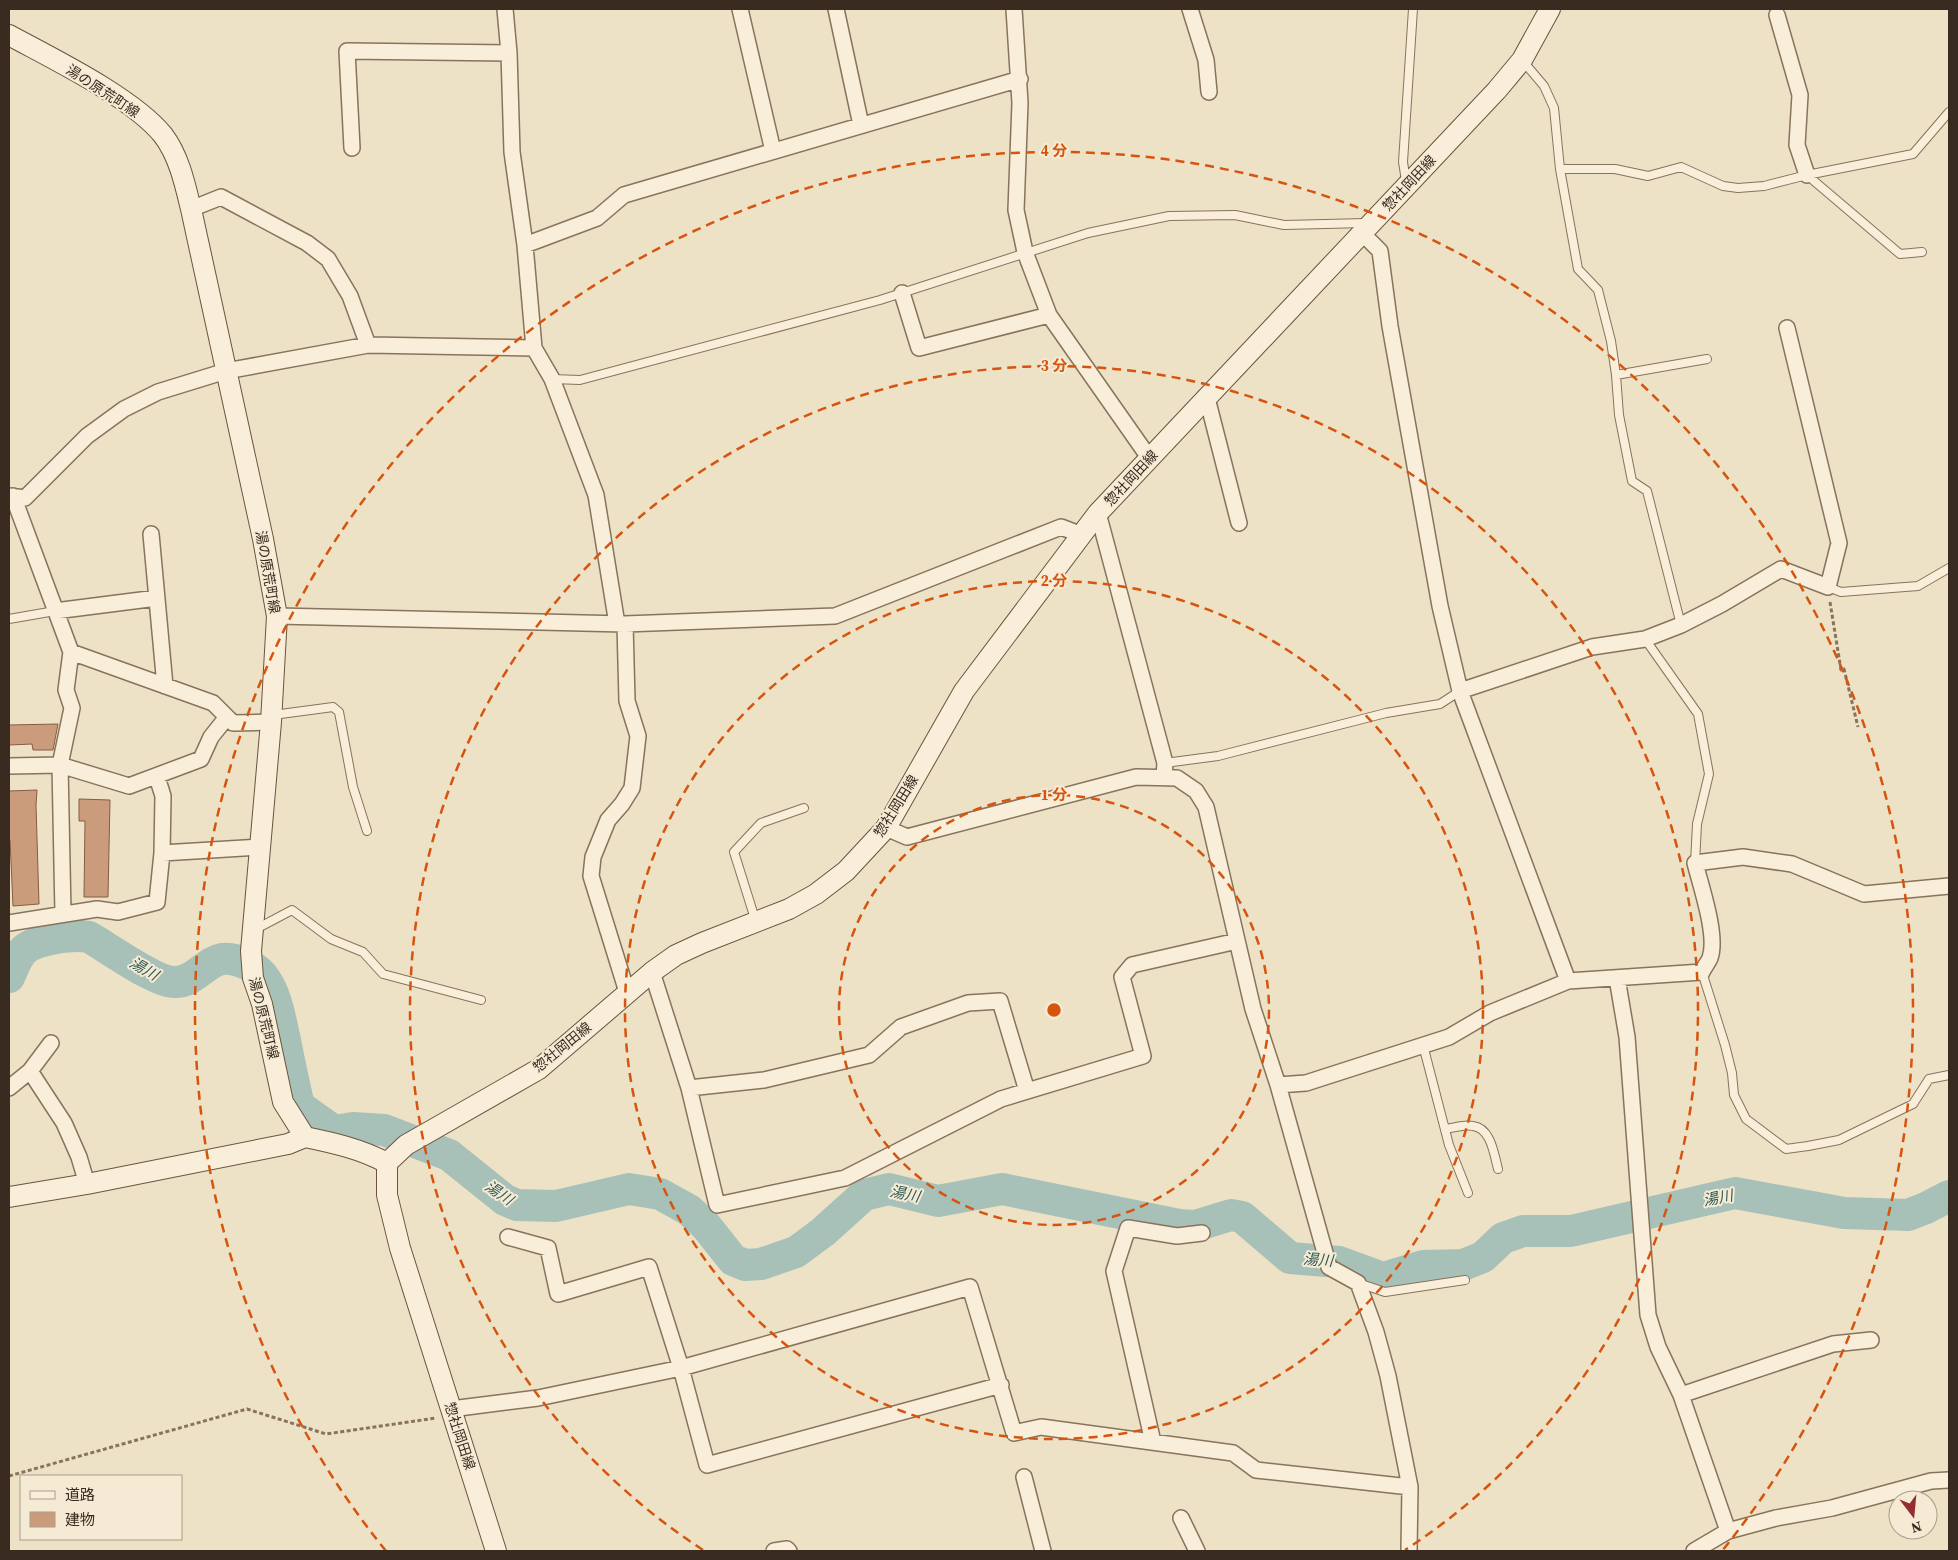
<svg xmlns="http://www.w3.org/2000/svg" width="1958" height="1560" viewBox="0 0 1958 1560" font-family="'Source Serif 4','Noto Sans JP',serif">
<style>
.lines{fill:none;stroke-linecap:round;stroke-linejoin:round}
.river{stroke:#a7c1b9;stroke-width:32}
.building{fill:#cb9c7c;stroke:#875c42}
.lane-casing{stroke:#88735c;stroke-width:10}
.street-casing{stroke:#88735c;stroke-width:18}
.secondary-casing{stroke:#6a543f;stroke-width:22}
.path{stroke:#88735c;stroke-width:3;stroke-dasharray:4 2.5;stroke-linecap:butt}
.lane{stroke:#f8eed9;stroke-width:8}
.street{stroke:#f8eed9;stroke-width:15}
.secondary{stroke:#f8eed9;stroke-width:20}
.ring{fill:none;stroke:#d6540e;stroke-width:2.5;stroke-dasharray:9 6}
.labels{text-anchor:middle;stroke-width:4;stroke-linejoin:round;paint-order:stroke}
.street-label{font-size:14px;fill:#392b1f;stroke:#f5ebd5}
.water-label{font-size:15px;font-style:italic;fill:#2f5855;stroke:#f5ebd5}
.centre{fill:#d6540e;stroke:#f5ebd5;stroke-width:2.5}
.ring-label{font-size:15px;text-anchor:middle;font-weight:bold;fill:#d6540e;stroke:#f5ebd5;stroke-width:4;stroke-linejoin:round;paint-order:stroke}
</style>
<rect width="100%" height="100%" fill="#ede1c6"/>
<g class="lines">
<path class="river" d="M9,977C13,969 17,956 24,950C36,939 73,934 89,937C107,947 156,983 175,982C195,982 205,962 222,959C236,957 258,967 265,979C277,996 280,1019 285,1040C289,1062 294,1084 299,1106L334,1131L353,1128L384,1130L449,1155L505,1200L517,1205L556,1206L629,1189L660,1194L689,1210L706,1226L733,1260L745,1265L761,1264L796,1252L823,1232L864,1195L889,1189L938,1201L1002,1189L1179,1225L1195,1226L1231,1215L1242,1217L1290,1258L1339,1262L1383,1278L1423,1266L1463,1265L1483,1257L1503,1238L1523,1231H1571L1735,1193L1844,1213L1908,1215L1926,1208L1949,1196"/>
</g>
<path class="building" d="M58,724L53,750H33L32,744L9,745V725Z
M37,790L36,805L39,904L13,906L10,840H9V791Z
M79,799L110,800L108,897H84L85,821H79Z"/>
<g class="lines">
<g class="lane-casing">
<path id="lane" d="M1522,60L1544,86L1554,108L1560,169H1615L1648,176L1681,167L1723,186L1738,188L1764,186L1807,175L1913,154L1949,112
M1560,169L1578,269L1598,290L1611,341L1616,375L1707,359
M1807,175L1900,254L1922,252
M1406,181L1403,162L1413,9
M1616,375L1619,415L1632,481L1647,491L1681,625
M552,379L580,380L880,300L1088,233L1169,216L1235,215L1284,225L1366,223
M1828,587L1841,592L1918,586L1949,568
M9,619L55,611
M1645,639L1698,714L1709,774L1697,824L1695,863
M273,715L333,707L339,712L353,787L367,831
M1165,763L1218,756L1386,713L1440,704L1460,691
M756,922L734,852L761,823L804,808
M256,929L292,910L331,939L363,952L383,974L481,1000
M1702,972L1725,1045L1732,1073L1734,1095L1746,1119L1786,1149L1808,1146L1839,1140L1913,1104L1929,1079L1949,1075
M1423,1045L1449,1145L1468,1193
M1445,1129C1454,1128 1465,1124 1473,1126C1491,1128 1494,1154 1498,1169
M1358,1283L1385,1292L1465,1280"/>
</g>
<g class="street-casing">
<path id="street" d="M505,9L509,53L512,152L525,245L534,348L552,379L596,495L617,624
M740,9L773,151
M836,9L861,125
M1014,9L1020,103L1016,210L1025,252L1049,315L1150,459
M1190,9L1206,60L1209,92
M1777,15L1800,95L1797,145L1807,175
M352,148L347,51L509,53
M191,209L221,197L307,243L328,259L350,296L368,345
M1362,233L1380,251L1390,326L1440,606L1460,691L1568,981
M525,245L597,218L624,195L1020,79
M902,293L919,348L1049,315
M1207,398L1239,523
M9,496L25,498L87,436L124,409L158,392L226,371L368,345L534,348
M13,496L71,652L213,703L233,723L271,722
M1098,513L1165,763L1164,777
M151,534L165,686
M55,611L157,598
M277,616L625,624L835,616L1061,527L1082,535
M625,624L627,701L638,736L632,788L622,804L608,820L593,857L591,876L627,992
M1460,691L1592,647L1645,639L1681,625L1722,604L1781,569L1828,587L1839,543L1787,328
M9,766L60,765L129,786L201,759L211,737L227,717
M886,828L907,837L1136,777L1177,778L1196,791L1206,807L1253,1009L1278,1085L1329,1267L1358,1283L1376,1332L1388,1376L1410,1487L1409,1551
M162,853L260,847
M63,914L60,765L72,708L66,690L71,652
M9,923L97,909L118,912L157,902L162,853L163,796L157,777
M652,972L689,1088L717,1205L845,1178L1001,1099L1143,1056L1122,977L1132,965L1237,941
M1617,978L1627,1037L1648,1315L1658,1347L1681,1395L1728,1531
M30,1071L64,1123L79,1157L87,1184
M1278,1085L1306,1083L1449,1037L1490,1013L1568,981L1702,972C1704,967 1708,963 1710,958C1718,936 1701,887 1695,863L1743,857L1792,864L1864,894L1949,886
M9,1088L30,1071L51,1043
M689,1088L764,1080L869,1055L901,1027L968,1003L1000,1001L1027,1091
M508,1237L548,1248L558,1294L649,1267L681,1368L707,1465L1001,1385
M1681,1395L1833,1344L1871,1340
M451,1409L538,1398L681,1368L970,1287L1014,1433L1041,1427L1233,1453L1256,1470L1410,1487
M1153,1442L1114,1271L1128,1228L1177,1236L1202,1233
M1024,1477L1043,1551
M1181,1518L1197,1551
M774,1551L787,1549L789,1551
M1694,1551L1728,1531L1776,1518L1832,1508L1931,1481L1949,1480"/>
</g>
<g class="secondary-casing">
<path id="secondary" d="M9,35C53,59 132,97 163,135C179,156 185,184 191,209L263,539L277,616L271,722L251,951L253,978L262,1004L283,1102L305,1137C334,1143 361,1149 387,1163
M9,1197L87,1184L288,1144L305,1137
M496,1551L400,1248L387,1195V1163L406,1145L539,1069L652,972L676,955L702,943L789,909L816,894L846,871L886,828L964,691L1098,513L1497,90L1522,60L1550,9"/>
</g>
<path class="path" d="M1830,602L1841,670L1844,669L1858,727
M9,1476L247,1409L326,1434L436,1418"/>
<use href="#lane" class="lane"/>
<use href="#street" class="street"/>
<use href="#secondary" class="secondary"/>
</g>
<g class="ring">
<circle cx="1054" cy="1010" r="215"/>
<circle cx="1054" cy="1010" r="429"/>
<path d="M703 1550A644 644 0 1 1 1405 1550"/>
<path d="M386 1551A859 859 0 1 1 1722 1551"/>
</g>
<g class="labels">
<g class="street-label">
<text transform="translate(103 91) rotate(33)" y="5">湯の原荒町線</text>
<text transform="translate(1409 183) rotate(-47)" y="5">惣社岡田線</text>
<text transform="translate(1131 478) rotate(-47)" y="5">惣社岡田線</text>
<text transform="translate(268 572) rotate(80)" y="5">湯の原荒町線</text>
<text transform="translate(896 806) rotate(-58)" y="5">惣社岡田線</text>
<text transform="translate(264 1018) rotate(76)" y="5">湯の原荒町線</text>
<text transform="translate(562 1047) rotate(-39)" y="5">惣社岡田線</text>
<text transform="translate(460 1436) rotate(72)" y="5">惣社岡田線</text>
</g>
<g class="water-label">
<text transform="translate(144 969) rotate(30)" y="5">湯川</text>
<text transform="translate(499 1193) rotate(34)" y="5">湯川</text>
<text transform="translate(905 1194) rotate(11)" y="5">湯川</text>
<text transform="translate(1718 1198) rotate(-11)" y="5">湯川</text>
<text transform="translate(1318 1260) rotate(4)" y="5">湯川</text>
</g>
</g>
<circle cx="1054" cy="1010" r="8" class="centre"/>
<g class="ring-label">
<text x="1054" y="156">4 分</text>
<text x="1054" y="371">3 分</text>
<text x="1054" y="586">2 分</text>
<text x="1054" y="800">1 分</text>
</g>
<rect width="1958" height="1560" fill="none" stroke="#392b1f" stroke-width="20"/>
<rect x="20" y="1475" width="162" height="65" fill="#f5ebd5" stroke="#aa9e8c"/>
<rect x="30" y="1491" width="25" height="8" fill="#f8eed9" stroke="#aa9e8c"/>
<text x="65" y="1500" font-size="15" fill="#392b1f">道路</text>
<rect x="30" y="1512" width="25" height="15" fill="#cb9c7c" stroke="#aa9e8c"/>
<text x="65" y="1525" font-size="15" fill="#392b1f">建物</text>
<g transform="translate(1913 1515) rotate(164)"><circle r="24" fill="#f5ebd5" stroke="#aa9e8c"/>
<path d="M0-4L9 19L0 12L-9 19Z" fill="#962d30"/>
<text y="-8" font-size="14" font-weight="bold" text-anchor="middle" fill="#392b1f">N</text>
</g>
</svg>
